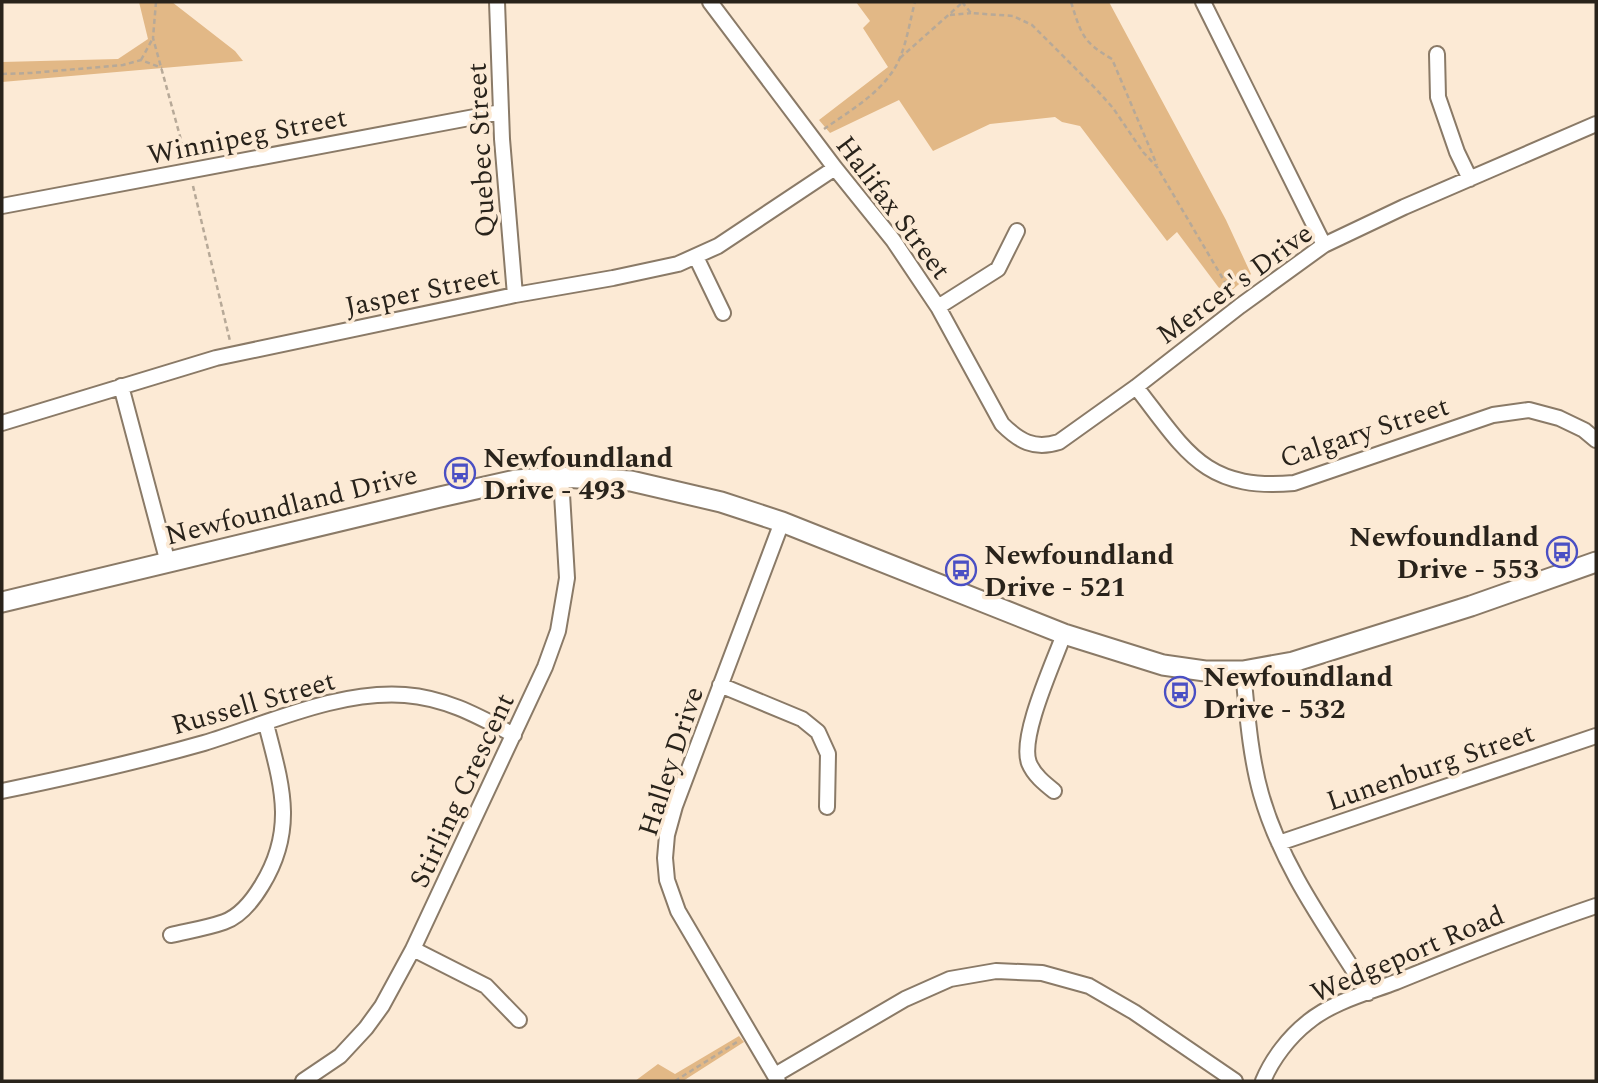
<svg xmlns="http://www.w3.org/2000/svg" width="1598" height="1083" viewBox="0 0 1598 1083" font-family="Spectral,serif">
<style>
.green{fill:#e2b886}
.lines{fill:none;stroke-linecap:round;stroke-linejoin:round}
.street-casing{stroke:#8a7a67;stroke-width:18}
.secondary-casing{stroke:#8a7a67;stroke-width:23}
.path{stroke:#b7a998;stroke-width:2.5;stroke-dasharray:5 3.5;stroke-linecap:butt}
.street{stroke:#fff;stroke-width:14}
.secondary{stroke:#fff;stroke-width:19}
.labels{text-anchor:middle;stroke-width:7;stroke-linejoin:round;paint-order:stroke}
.street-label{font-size:28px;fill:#29231b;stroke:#fcead5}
.poi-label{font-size:28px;font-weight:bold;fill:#29231b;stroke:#fcead5;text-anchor:start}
</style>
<rect width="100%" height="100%" fill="#fcead5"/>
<path class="green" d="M139,2H172L235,51L243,61L2,82V62L118,59L148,39Z
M856,2H1109L1226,220L1251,274L1225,296L1177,232L1167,241L1080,126L1062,122L1055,117L990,124L933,151L899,100L830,133L819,120L888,67L863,28L870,21Z
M739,1036L744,1042L683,1081H635L658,1064L675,1074Z"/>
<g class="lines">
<g class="street-casing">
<path id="street" d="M497,2L502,139L515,295
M710,2L835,168L893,240L938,307L1002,424C1019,441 1034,450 1059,442L1136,387L1240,306L1324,245L1404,207L1596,124
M1203,2L1324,245
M1437,54L1438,97L1457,152L1470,179
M2,206L501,112
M696,257L723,313
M938,307L998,269L1017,231
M121,386L168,563
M1136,387C1186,451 1204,491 1294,483L1493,415L1529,410L1559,418L1584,430L1596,440
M2,423L216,358L515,295L613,278L678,264L718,246L835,168
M1243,671C1247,711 1250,755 1261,794C1282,868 1328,929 1368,993
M720,685L802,719L818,732L828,754L827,807
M2,791C70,777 137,762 204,743C267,724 338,690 405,695C446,698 478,716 514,735
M1054,791C1044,783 1034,775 1029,763C1019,737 1054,662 1064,634
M1279,843L1596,736
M171,935C188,931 207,928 224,922C241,916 253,900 262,885C297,828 281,783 266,724
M413,949L486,986L519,1020
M775,1075L905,999L950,979L996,971L1042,973L1089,986L1134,1012L1235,1081
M303,1081L340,1056L366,1028L382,1006L413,949L545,667L558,631L567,578L561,477
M778,1081L678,911L667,880L665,858L667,835L675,806L782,522
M1263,1081C1272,1059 1289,1037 1308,1022C1332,1002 1367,993 1396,982C1462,955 1528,929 1596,906"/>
</g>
<g class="secondary-casing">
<path id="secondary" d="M2,602L440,497L516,480L561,477L631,481L721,502L782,522L1064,634L1163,665L1205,671H1243L1293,662L1471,606L1596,562"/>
</g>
<path class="path" d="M156,2L153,38L186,158
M962,2L971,13L1013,16L1032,25L1096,89L1113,108L1143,152L1157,167L1229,289L1230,296
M1071,2C1081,33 1082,42 1112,59L1157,165
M950,15L971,13
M900,58L963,2
M141,60L153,38
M2,74L31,73L123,65L141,60L162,68
M824,129C851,110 885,91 899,60C907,42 910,20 915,2
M193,186L230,341
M675,1081L737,1042"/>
<use href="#street" class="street"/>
<use href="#secondary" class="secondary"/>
</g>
<defs>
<g id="bus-ring" transform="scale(1.575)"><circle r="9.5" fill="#fcead5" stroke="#4a4fc4" stroke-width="1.5"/><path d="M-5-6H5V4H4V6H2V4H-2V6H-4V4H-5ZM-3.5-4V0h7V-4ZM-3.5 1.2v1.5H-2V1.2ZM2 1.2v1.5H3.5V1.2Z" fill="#4a4fc4"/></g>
</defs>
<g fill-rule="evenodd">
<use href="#bus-ring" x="460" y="473"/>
<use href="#bus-ring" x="1562" y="552"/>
<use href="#bus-ring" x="961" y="570"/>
<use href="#bus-ring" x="1180" y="692"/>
</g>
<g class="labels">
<g class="street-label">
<text transform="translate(247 135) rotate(-11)" y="10">Winnipeg Street</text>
<text transform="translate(480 150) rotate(-93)" y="10">Quebec Street</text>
<text transform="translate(894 207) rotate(53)" y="10">Halifax Street</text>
<text transform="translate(1234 283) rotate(-36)" y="10">Mercer's Drive</text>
<text transform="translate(422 290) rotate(-12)" y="10">Jasper Street</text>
<text transform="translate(1364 431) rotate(-18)" y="10">Calgary Street</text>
<text transform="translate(291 504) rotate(-14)" y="10">Newfoundland Drive</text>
<text transform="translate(253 702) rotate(-16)" y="10">Russell Street</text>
<text transform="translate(670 761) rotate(-72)" y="10">Halley Drive</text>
<text transform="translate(1430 766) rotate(-19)" y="10">Lunenburg Street</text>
<text transform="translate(461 790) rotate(-65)" y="10">Stirling Crescent</text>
<text transform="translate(1407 953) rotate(-23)" y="10">Wedgeport Road</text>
</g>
<g class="poi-label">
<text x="483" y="467">Newfoundland<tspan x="483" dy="32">Drive - 493</tspan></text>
<text x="1539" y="546" text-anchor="end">Newfoundland<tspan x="1539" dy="32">Drive - 553</tspan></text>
<text x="984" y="564">Newfoundland<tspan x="984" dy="32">Drive - 521</tspan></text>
<text x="1203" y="686">Newfoundland<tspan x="1203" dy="32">Drive - 532</tspan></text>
</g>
</g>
<rect width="1598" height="1083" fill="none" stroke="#29231b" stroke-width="7"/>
</svg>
